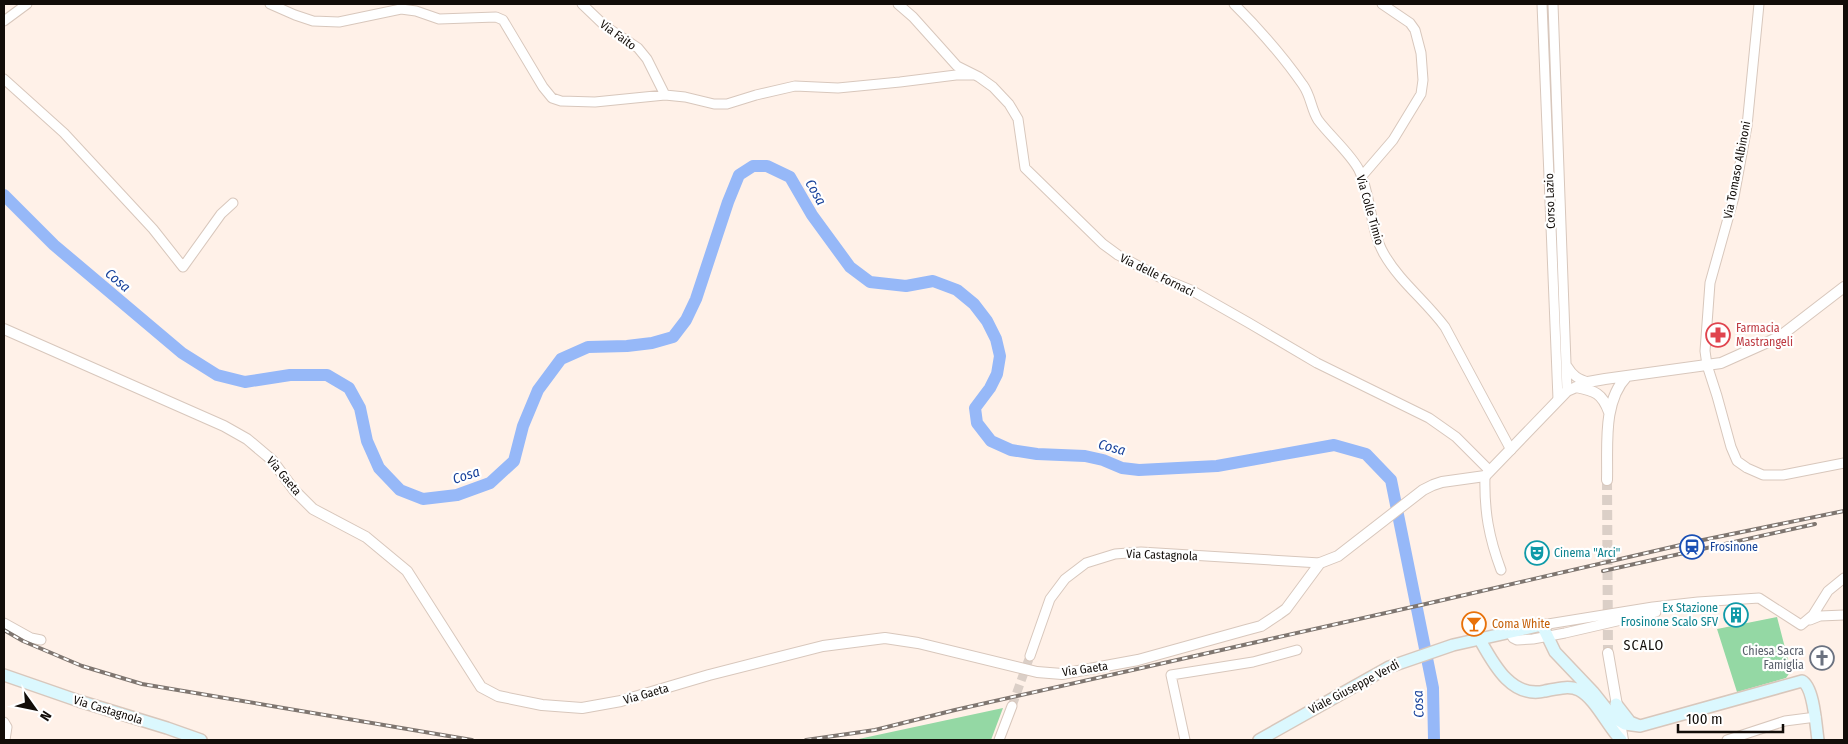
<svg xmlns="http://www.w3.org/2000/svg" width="1848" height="744" viewBox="0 0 1848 744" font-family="'Fira Sans Condensed',sans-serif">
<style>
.green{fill:#94d8a4}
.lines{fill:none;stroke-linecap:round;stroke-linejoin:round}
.river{stroke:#96b8f8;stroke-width:12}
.minor-tunnel{stroke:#dbcfc7;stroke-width:9;stroke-dasharray:9 4.5;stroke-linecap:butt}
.tertiary-tunnel{stroke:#dbcfc7;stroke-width:10;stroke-dasharray:10 5;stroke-linecap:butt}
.minor-casing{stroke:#d8c7bc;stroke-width:11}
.tertiary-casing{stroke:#d8c7bc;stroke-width:12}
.secondary-casing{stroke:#d8c7bc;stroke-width:14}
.minor{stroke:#fff;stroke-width:9}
.tertiary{stroke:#fff;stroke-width:10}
.secondary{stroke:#dbf8fe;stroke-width:11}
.rail-casing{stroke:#7f7670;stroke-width:4}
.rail{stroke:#fff;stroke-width:2;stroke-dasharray:5.5;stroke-linecap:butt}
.labels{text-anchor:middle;stroke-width:4.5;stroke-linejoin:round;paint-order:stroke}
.street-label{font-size:12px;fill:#120d09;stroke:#fff}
.health-label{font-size:12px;fill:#be3a42;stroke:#fff;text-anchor:start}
.transit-label{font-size:12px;fill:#164399;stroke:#fff;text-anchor:start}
.culture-label{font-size:12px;fill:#0d838f;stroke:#fff;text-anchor:start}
.food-label{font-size:12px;fill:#c56008;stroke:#fff;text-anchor:start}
.worship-label{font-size:12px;fill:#5b616d;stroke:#fff;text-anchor:end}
.water-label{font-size:14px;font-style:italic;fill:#17419a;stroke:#fff}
.neighbourhood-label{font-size:14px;letter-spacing:1px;fill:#120d09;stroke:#fff}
</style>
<rect width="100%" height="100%" fill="#fff1e8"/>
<path class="green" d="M1777,617L1791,671L1786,678L1737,692L1717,629Z
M1003,708L991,740H854Z"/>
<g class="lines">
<path class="river" d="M4,195L54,245L182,353L217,375L245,382L290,375H327L349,388L360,408L367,441L379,468L400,490L423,499L457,495L490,483L514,461L523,426L538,390L561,359L588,347L627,346L652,343L673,337L686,320L696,299L728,202L739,175L753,166H767L790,177L812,215L850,267L870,282L906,286L933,281L957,290L974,304L987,321L996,339L1000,356L997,374L990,388L975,408L977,423L991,441L1011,450L1037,454L1085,456L1103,460L1122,468L1139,470L1217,466L1334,445L1366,454L1391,480L1433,688L1434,740"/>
<path class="minor-tunnel" d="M1012,706L1030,656"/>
<path class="tertiary-tunnel" d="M1607,480L1608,653"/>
<g class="minor-casing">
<path id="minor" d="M270,4L295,15L313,21L339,22L401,9L416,11L439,19L496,17L503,20L543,87L552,98L561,101L595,102L665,95L685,97L714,104H727L756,95L795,86L838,88L900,82L956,75H972
M582,4L605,26L638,48L647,59L665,95
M898,4L913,17L957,66L979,77L993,87L1009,104L1018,119L1025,168L1103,244L1118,255L1159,277L1191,290L1249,323L1317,363L1429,418L1456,437L1490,471
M1234,4C1259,29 1283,56 1303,85C1311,96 1311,109 1318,120C1329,135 1351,154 1359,170C1372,196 1369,228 1384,254C1400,282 1426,301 1445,327L1511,450
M1542,4L1558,399
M1553,4L1567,391
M1759,4L1747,126L1734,197L1710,283L1705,351L1707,365L1717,396L1731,447L1737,461L1747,468L1763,475H1783L1844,463
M4,21L27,4
M4,79L64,133L153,229L183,267L221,214L233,203
M1362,176L1393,140L1421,94L1423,80L1421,53L1415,30L1410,23L1382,4
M1567,366C1573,376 1578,379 1588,382
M1485,476C1484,511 1489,538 1501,570
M1810,620L1820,616L1844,615
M4,623L31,638L41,640
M1542,625L1653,607L1698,602L1759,598L1801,625L1813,615L1828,591L1844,578
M1509,631L1513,638L1517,640L1533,639L1565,633L1656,612
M1030,656L1050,599L1065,579L1086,563L1115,554L1141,552L1320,563
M4,722L7,727L5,740
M999,740L1012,706
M1185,740L1171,675L1253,662L1297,650
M1727,740L1785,721L1816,717"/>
</g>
<g class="tertiary-casing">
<path id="tertiary" d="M4,329L224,426L247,439L272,460L294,490L313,509L366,537L407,571L481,687L498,696L542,705L582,708L621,701L709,675L823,646L885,638L918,643L1037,672L1062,674L1138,660L1246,630L1261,626L1279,614L1286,609L1320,563L1338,556L1423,490L1433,485L1442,482L1485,476L1567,391L1588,382L1605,379L1721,363L1779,337L1844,287
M1576,387C1595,391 1602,393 1609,412
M1607,480C1608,447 1602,402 1627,376
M1608,653L1623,740"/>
</g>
<g class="secondary-casing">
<path id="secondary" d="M1479,638C1493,663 1511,699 1545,691C1556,689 1569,685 1579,690C1595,698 1608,727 1621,740
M4,675L79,701L167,728L201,740
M1616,704L1630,722L1640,726L1802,681C1814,687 1816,727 1818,740
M1259,740L1389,667L1453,645L1542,625L1555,652L1593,692L1612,716L1625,724L1640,726"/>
</g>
<use href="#minor" class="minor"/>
<use href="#tertiary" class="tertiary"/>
<use href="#secondary" class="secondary"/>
<g class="rail-casing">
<path id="rail" d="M1603,571L1815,524
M4,630L23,641L82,666L142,684L472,740
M806,740L875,730L955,710L1430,603L1698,541L1844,511"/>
</g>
<use href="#rail" class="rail"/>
</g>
<defs>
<g id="pharmacy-ring" transform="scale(1.25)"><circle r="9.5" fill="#fff" stroke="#e0444e" stroke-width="1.5"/><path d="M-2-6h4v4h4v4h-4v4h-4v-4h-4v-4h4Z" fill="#e0444e"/></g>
<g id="station-ring" transform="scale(1.25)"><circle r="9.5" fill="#fff" stroke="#1a4fb4" stroke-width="1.5"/><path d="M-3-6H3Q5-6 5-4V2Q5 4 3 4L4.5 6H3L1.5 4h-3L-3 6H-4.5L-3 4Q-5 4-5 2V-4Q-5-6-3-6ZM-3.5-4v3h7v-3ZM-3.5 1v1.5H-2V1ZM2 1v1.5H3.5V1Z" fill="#1a4fb4"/></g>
<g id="theatre-ring" transform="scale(1.25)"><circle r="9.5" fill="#fff" stroke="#0f9aa8" stroke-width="1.5"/><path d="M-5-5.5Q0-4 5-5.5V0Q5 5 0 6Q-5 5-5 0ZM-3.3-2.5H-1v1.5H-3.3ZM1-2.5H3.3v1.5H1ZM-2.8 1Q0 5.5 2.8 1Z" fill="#0f9aa8"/></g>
<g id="building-ring" transform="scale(1.25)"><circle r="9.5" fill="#fff" stroke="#0f9aa8" stroke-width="1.5"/><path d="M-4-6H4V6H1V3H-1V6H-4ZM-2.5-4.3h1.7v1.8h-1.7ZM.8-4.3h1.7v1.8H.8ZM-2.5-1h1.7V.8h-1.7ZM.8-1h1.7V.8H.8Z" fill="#0f9aa8"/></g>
<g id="bar-ring" transform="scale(1.25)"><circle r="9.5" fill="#fff" stroke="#e8710a" stroke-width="1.5"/><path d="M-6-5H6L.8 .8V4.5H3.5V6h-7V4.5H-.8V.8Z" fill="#e8710a"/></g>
<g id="church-ring" transform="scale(1.25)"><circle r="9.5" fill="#fff" stroke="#6b7280" stroke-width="1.5"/><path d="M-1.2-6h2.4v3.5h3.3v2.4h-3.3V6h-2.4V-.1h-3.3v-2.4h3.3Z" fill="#6b7280"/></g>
</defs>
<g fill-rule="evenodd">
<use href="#pharmacy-ring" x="1718" y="335"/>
<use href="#station-ring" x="1692" y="547"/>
<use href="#theatre-ring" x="1537" y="553"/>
<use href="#building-ring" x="1736" y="615"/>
<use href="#bar-ring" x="1474" y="624"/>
<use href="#church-ring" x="1822" y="658"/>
</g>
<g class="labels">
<g class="street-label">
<text transform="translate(618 35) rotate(36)" y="4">Via Faito</text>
<text transform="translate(1737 170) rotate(-79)" y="4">Via Tomaso Albinoni</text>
<text transform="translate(1550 201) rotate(-92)" y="4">Corso Lazio</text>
<text transform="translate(1370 210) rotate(74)" y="4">Via Colle Timio</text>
<text transform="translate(1157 275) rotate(26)" y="4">Via delle Fornaci</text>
<text transform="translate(284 476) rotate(50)" y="4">Via Gaeta</text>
<text transform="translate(1162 555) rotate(2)" y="4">Via Castagnola</text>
<text transform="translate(1085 669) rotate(-8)" y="4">Via Gaeta</text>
<text transform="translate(1354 687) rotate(-28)" y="4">Viale Giuseppe Verdi</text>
<text transform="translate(646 694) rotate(-16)" y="4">Via Gaeta</text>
<text transform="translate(108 710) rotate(17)" y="4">Via Castagnola</text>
</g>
<g class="health-label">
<text x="1736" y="332">Farmacia<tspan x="1736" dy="14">Mastrangeli</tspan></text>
</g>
<g class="transit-label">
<text x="1710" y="551">Frosinone</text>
</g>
<g class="culture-label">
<text x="1554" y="557">Cinema "Arci"</text>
<text x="1718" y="612" text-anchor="end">Ex Stazione<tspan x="1718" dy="14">Frosinone Scalo SFV</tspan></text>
</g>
<g class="food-label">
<text x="1492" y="628">Coma White</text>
</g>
<g class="worship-label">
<text x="1804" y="655">Chiesa Sacra<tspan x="1804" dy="14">Famiglia</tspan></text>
</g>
<g class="water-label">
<text transform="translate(816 192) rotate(60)" y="5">Cosa</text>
<text transform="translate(118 280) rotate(40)" y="5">Cosa</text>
<text transform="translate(1112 447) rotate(15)" y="5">Cosa</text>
<text transform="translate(466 475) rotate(-18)" y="5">Cosa</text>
<text transform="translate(1418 704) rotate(-93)" y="5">Cosa</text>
</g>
<g class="neighbourhood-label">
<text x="1644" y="650">SCALO</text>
</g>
</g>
<rect width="1848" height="744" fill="none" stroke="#120d09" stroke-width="10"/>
<g transform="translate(35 709) rotate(123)" stroke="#ffffff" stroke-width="4" paint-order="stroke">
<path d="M0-4L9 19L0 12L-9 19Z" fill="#120d09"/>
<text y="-8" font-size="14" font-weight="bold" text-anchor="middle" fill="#120d09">N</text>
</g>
<path d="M1678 724v8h105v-8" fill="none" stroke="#120d09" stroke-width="2.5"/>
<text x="1686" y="724" font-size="15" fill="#120d09" stroke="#ffffff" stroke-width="4" paint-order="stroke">100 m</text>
</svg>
